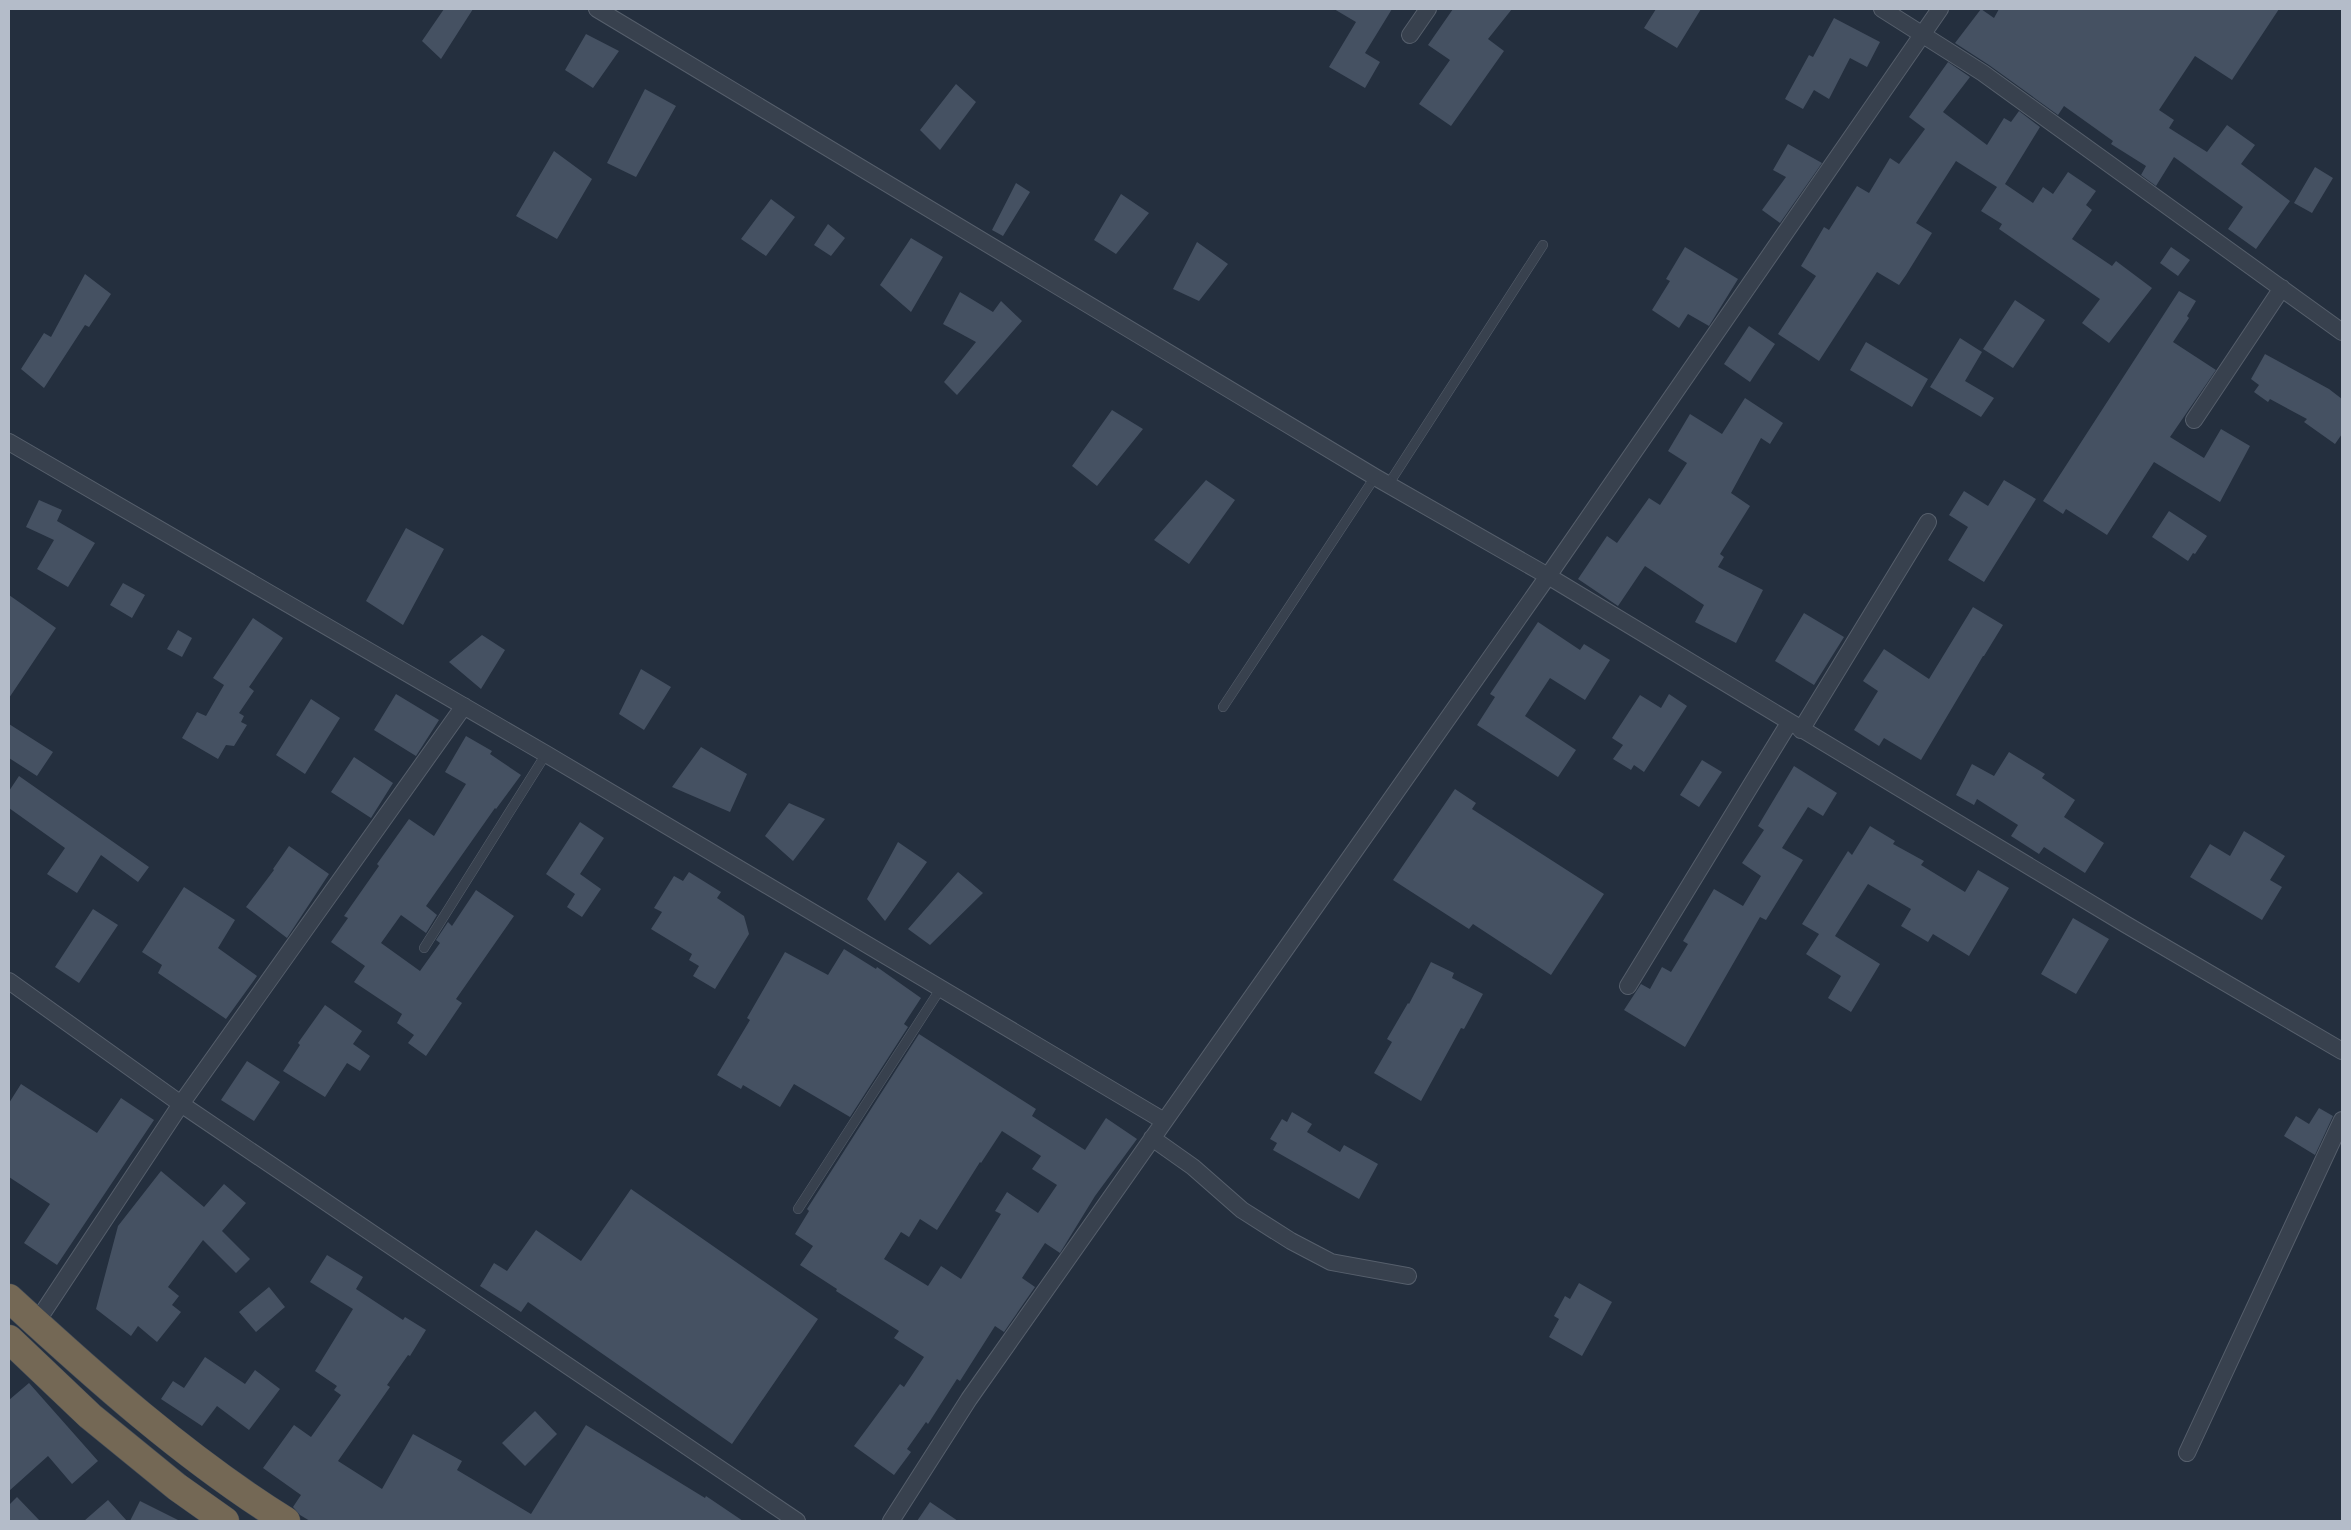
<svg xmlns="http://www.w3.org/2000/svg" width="2351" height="1530" viewBox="0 0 2351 1530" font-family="'Alegreya Sans',sans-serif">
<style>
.building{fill:#455162;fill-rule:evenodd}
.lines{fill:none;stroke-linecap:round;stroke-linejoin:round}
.lane-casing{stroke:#565f6c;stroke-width:10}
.street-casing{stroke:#565f6c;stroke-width:18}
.highway-casing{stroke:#434c59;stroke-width:29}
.lane{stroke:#38414e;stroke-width:9}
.street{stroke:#38414e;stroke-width:16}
.highway{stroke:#746855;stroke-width:28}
</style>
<rect width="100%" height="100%" fill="#242f3e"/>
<path class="building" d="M444,9H473L441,59L422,41Z
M1334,9H1392L1365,53L1380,62L1365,88L1329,67L1356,22Z
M1453,9H1512L1488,39L1504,51L1451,126L1419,104L1450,60L1428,45Z
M1656,9H1701L1677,48L1644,28Z
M1981,9L1994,18L1999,9H2279L2232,80L2195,56L2159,110L2174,120L2169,128L2207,152L2227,125L2255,145L2241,164L2290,201L2256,249L2228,229L2243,207L2174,157L2156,186L2141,175L2146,166L2111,144L2113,141L2064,106L2058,115L1989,65L1955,43Z
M1834,18L1880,42L1867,67L1850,58L1829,99L1814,90L1803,109L1785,99L1809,55L1813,57Z
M586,34L619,51L593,88L565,70Z
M1948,62L1970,77L1943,112L1987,145L2004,118L2011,122L2019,111L2040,127L2005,184L2033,203L2043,187L2053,194L2068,172L2096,191L2086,205L2092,210L2072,239L2112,266L2116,261L2152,288L2109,343L2082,323L2100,299L1999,229L2002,224L1981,211L1997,187L1956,161L1916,223L1932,233L1906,275L1899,285L1877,272L1819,361L1778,334L1816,276L1801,266L1824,227L1829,230L1857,186L1869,193L1890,158L1899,164L1925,129L1909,117Z
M956,84L976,102L940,150L920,130Z
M645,89L676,106L636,177L607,163Z
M1788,144L1822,163L1780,223L1762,210L1786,177L1773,170Z
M554,151L592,179L557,239L516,216Z
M2315,167L2333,178L2312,213L2294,203Z
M1016,183L1030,192L1003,236L992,230Z
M1121,194L1149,213L1116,254L1094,240Z
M771,199L795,217L766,256L741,239Z
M828,224L845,238L831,256L814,245Z
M911,238L943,257L911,312L880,285Z
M1197,242L1228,264L1199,301L1173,289Z
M1685,247L1738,279L1709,326L1688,314L1679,328L1652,310L1670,281L1666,279Z
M2171,247L2190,260L2178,276L2160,263Z
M85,274L111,294L89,327L85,325L44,388L21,369L44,333L51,337Z
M2179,291L2196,301L2187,316L2189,318L2173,342L2216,370L2170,437L2204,458L2221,429L2250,446L2220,502L2154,462L2107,535L2066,509L2063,514L2043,501Z
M960,292L993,312L1001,301L1022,321L957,395L944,382L976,342L943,324Z
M2015,300L2045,320L2013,368L1983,349Z
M1749,326L1775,344L1750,382L1724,364Z
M1960,338L1982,352L1965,381L1994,398L1981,417L1930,387Z
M1866,342L1928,379L1912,407L1850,370Z
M2265,354L2329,389L2342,399V434L2335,444L2304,422L2307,419L2270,399L2268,402L2254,392L2259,385L2251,379Z
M1745,398L1783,423L1770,444L1761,438L1731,493L1750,506L1720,554L1724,557L1718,567L1763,590L1736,643L1695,622L1704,605L1645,566L1618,606L1578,579L1607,536L1617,543L1649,498L1660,505L1687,463L1668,451L1690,414L1722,434Z
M1112,410L1143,429L1097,486L1072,466Z
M1206,480L1235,500L1189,564L1154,540Z
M2004,480L2036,499L1984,582L1948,560L1968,527L1949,515L1964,491L1988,506Z
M39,500L62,510L57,521L95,543L68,587L37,569L54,540L26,527Z
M2169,511L2207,536L2195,554L2193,553L2188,561L2152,537Z
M406,528L444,549L403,625L366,601Z
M123,583L145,595L132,618L110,605Z
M9,595L56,628L9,698Z
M1973,607L2003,625L1984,656H1983L1921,760L1884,738L1879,746L1854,730L1878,691L1863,681L1884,649L1929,679Z
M1804,613L1844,637L1814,685L1775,661Z
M253,618L283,638L249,687L254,691L239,713L244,716L241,722L247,725L234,746L226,745L218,759L182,738L197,712L206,716L224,685L213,678Z
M1538,622L1580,650L1584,644L1610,660L1585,700L1550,678L1525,716L1576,750L1558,777L1477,725L1495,697L1490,694Z
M178,630L192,638L182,657L167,649Z
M482,635L505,650L481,689L449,662Z
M641,669L671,687L644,730L619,714Z
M396,694L439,720L416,756L374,730Z
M1669,694L1687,706L1644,772L1634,765L1631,770L1613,759L1623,745L1612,738L1640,695L1661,708Z
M311,699L340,718L305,774L276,755Z
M9,724L53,752L37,776L9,758Z
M466,736L492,751L490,754L521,775L496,809L495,808L426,906L437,915L426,933L401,915L381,943L420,971L440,943L436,940L448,922L452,926L476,890L514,916L456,999L462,1003L426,1056L408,1043L414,1035L397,1023L402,1014L354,982L365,966L331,942L348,918L344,916L379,866L377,864L409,819L434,836L466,784L445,772Z
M701,747L747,774L730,812L672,787Z
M2009,752L2045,774L2042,778L2075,800L2064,817L2104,843L2085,873L2044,847L2039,854L2011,836L2018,825L1977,799L1974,805L1956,795L1972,764L1994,776Z
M354,757L393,783L371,818L331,792Z
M1702,760L1722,772L1699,807L1680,795Z
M1794,766L1837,793L1823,816L1808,807L1782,848L1803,860L1766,920L1760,917L1685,1047L1624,1010L1641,984L1650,989L1662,967L1671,972L1688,944L1683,941L1714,889L1743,906L1761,876L1742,863L1764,830L1758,826Z
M19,776L149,867L138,882L101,855L77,893L47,874L65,848L9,808V791Z
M1455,789L1476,803L1472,809L1604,894L1551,975L1473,924L1469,929L1393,880Z
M789,803L825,819L793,861L765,836Z
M580,822L604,838L580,874L601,889L582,917L567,907L575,894L546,874Z
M1870,826L1895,841L1893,844L1924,861L1921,865L1965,892L1978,870L2009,888L1969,956L1933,934L1928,942L1901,926L1911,909L1868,884L1835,936L1880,964L1851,1012L1828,998L1841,976L1806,954L1819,934L1802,924L1848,851L1852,855Z
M2244,831L2285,856L2270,880L2282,887L2262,920L2190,877L2210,844L2230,856Z
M898,842L927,862L885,921L867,899Z
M289,846L329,874L287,938L246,907L274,870L273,869Z
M689,872L721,892L717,898L744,916L749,934L715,989L693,976L699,966L689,960L692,954L651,929L662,912L654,908L674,876L683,881Z
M958,872L983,893L930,945L908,929Z
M184,887L235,920L218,948L257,976L226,1019L158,973L162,965L142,952Z
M93,909L118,925L79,983L55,967Z
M2073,918L2109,939L2076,994L2041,974Z
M844,949L876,969L877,967L921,998L904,1024L908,1027L850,1117L794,1084L780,1107L743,1085L741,1089L717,1075L750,1020L747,1018L785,952L828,975Z
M1431,962L1454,973L1452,978L1483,994L1464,1029L1461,1028L1421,1101L1374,1073L1392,1042L1387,1039L1408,1003L1409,1004Z
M325,1005L362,1031L353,1044L370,1056L360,1071L347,1063L325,1097L283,1071L300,1045L298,1043Z
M919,1034L1036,1109L1032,1116L1085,1150L1106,1118L1137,1139L1095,1196L1060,1253L1045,1243L1022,1278L1035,1287L1004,1332L995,1326L960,1381L957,1379L928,1424L926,1422L907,1449L911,1452L894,1475L854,1446L900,1384L904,1387L924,1357L894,1338L899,1331L836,1291L837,1289L800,1265L813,1246L795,1234L809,1211L807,1209ZM1002,1131L1041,1156L1032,1169L1057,1185L1038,1213L1007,1192L995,1211L1001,1214L961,1279L941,1266L928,1286L884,1259L901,1232L909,1237L920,1219L937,1230L980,1162L981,1163Z
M247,1061L280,1082L254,1121L221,1100Z
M21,1084L97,1133L121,1098L154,1120L57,1265L24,1243L50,1204L9,1177V1103Z
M2319,1108L2333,1116L2315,1155L2284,1136L2296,1116L2309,1124Z
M1292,1112L1312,1124L1307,1132L1340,1152L1344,1145L1378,1164L1359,1199L1273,1150L1277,1143L1270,1139L1282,1119L1287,1122Z
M161,1171L204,1207L224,1184L246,1203L222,1231L250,1259L236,1273L203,1240L168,1287L179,1296L172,1305L181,1312L157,1342L138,1326L131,1336L96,1309L118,1226Z
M631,1189L818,1319L732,1444L528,1302L521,1312L480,1286L494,1263L507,1271L536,1230L581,1261Z
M327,1255L363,1277L356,1289L403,1320L405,1317L426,1330L410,1356L408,1355L387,1385L390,1387L338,1461L382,1489L413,1434L462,1461L457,1470L531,1514L586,1425L705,1498L706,1496L743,1521H310L300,1515L293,1507L301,1495L263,1468L294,1425L311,1437L341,1395L334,1390L337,1386L315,1371L353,1309L310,1282Z
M1579,1283L1612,1302L1582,1356L1549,1337L1559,1319L1554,1316L1565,1296L1570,1299Z
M269,1287L285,1307L256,1332L239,1312Z
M205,1357L245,1384L255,1370L280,1389L249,1430L217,1406L202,1426L161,1399L173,1381L184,1388Z
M29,1383L98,1461L72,1484L48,1456L9,1491V1400Z
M535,1411L557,1434L525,1466L502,1443Z
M17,1497L40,1521H9V1505Z
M108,1500L127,1521H84Z
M140,1501L180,1521H130Z
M930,1502L958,1521H917Z"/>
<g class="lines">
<g class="lane-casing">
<path id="lane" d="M1388,485L1543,245
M1223,707L1375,477
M424,948L546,754
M798,1209L941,988"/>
</g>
<g class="street-casing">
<path id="street" d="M597,9L1375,477L1548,576L2125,924L2342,1051
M1882,9L1983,73L2342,332
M1410,35L1428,9
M2194,420L2282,288
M9,442L546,754L1164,1121
M1801,730L1928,522
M9,981L181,1104L797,1521
M1628,986L1789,723
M1152,1138L1193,1167L1242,1210L1291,1241L1331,1262L1408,1276
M36,1323L181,1104L464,706
M2187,1453L2342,1120
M891,1521L969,1399L1548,576L1940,9"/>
</g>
<g class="highway-casing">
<path id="highway" d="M9,1298C96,1378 185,1458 286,1521
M9,1339L90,1416L177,1487L225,1521"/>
</g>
<use href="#lane" class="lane"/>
<use href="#street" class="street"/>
<use href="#highway" class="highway"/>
</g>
<rect width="2351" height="1530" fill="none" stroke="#b4bcc9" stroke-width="20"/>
</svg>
